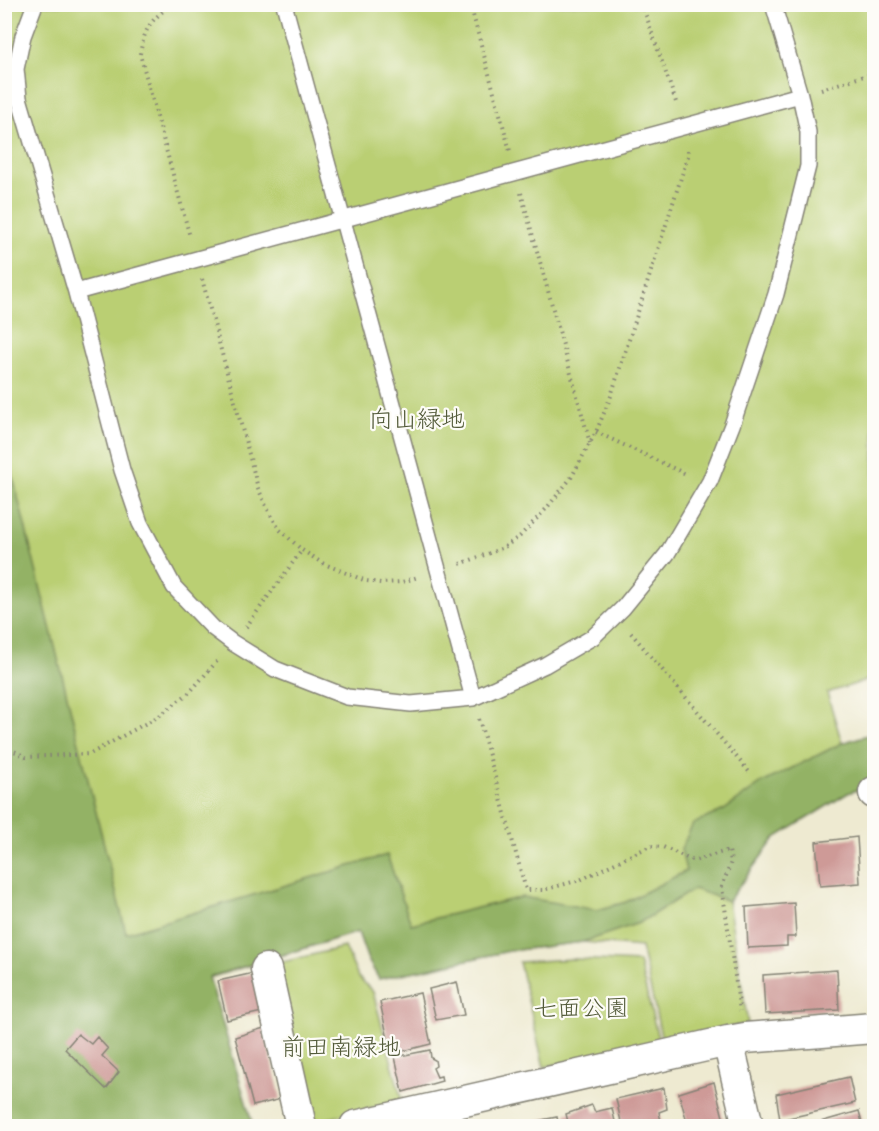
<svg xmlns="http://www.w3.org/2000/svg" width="879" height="1131" viewBox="0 0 879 1131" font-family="'Indie Flower','Klee One',sans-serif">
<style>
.green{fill:#bacf73;stroke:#6b7648;stroke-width:1.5}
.forest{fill:#93b265;stroke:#586740;stroke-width:1.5}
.building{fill:#ce9a97}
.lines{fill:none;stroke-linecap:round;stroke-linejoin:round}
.service-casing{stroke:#858376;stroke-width:18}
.minor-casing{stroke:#858376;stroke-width:33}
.path{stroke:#858376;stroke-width:4;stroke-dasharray:1.5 4.5;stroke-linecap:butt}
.service{stroke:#fff;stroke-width:15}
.minor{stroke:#fff;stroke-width:30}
.labels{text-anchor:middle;stroke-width:4.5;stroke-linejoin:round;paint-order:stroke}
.park-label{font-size:24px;fill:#535b3a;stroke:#fdfcf7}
</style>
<rect width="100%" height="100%" fill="#fdfcf7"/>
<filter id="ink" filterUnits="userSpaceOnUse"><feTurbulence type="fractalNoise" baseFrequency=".0167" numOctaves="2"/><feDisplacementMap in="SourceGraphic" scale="12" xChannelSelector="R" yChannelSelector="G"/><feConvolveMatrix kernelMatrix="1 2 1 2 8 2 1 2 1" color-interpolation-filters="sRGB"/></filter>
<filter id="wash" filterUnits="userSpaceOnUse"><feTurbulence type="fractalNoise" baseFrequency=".008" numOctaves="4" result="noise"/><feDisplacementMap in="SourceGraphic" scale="24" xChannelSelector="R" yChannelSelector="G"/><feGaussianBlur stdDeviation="1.35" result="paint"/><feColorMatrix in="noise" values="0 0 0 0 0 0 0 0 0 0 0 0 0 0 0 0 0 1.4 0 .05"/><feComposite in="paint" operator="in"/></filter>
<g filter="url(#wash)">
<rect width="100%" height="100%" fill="#eeead1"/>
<path class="green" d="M4,5H874V678L827,693L842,743L874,733V784L848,793L775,838L728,901L748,1024L662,1040L641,947L583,942L509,951L379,979L368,960L358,932L209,978L5,1022Z
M345,947L358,977L373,992L402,1101L314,1122L274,964Z
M574,959L639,962L659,1042L544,1067L519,962Z"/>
<path class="forest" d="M4,441L126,933L387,855L411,924L522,897L597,910L626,902L686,871L681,849L693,824L724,810L762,783L842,743L874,733V784L848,793L775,838L728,901L694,889L639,923L583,942L509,951L379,979L368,960L358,932L209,977L253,1126H5Z"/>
<g id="blocks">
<path class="building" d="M857,837L860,883L820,886L816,842Z
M794,903L796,937H787V946L748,948L746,907Z
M837,970L839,1010L765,1014L763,975Z
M254,973L262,1012L227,1020L218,981Z
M457,982L464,1015L436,1020L429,989Z
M420,993L431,1044L391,1054L380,1002Z
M264,1028L281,1099L253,1106L235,1037Z
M78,1034L91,1044L97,1037L108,1049L102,1056L119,1072L106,1089L65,1049Z
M430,1050L431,1058L435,1060L436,1066L433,1068L437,1077L441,1076L442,1081L403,1092L395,1057Z
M849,1077L855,1103L780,1120L776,1094Z
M714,1082L724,1121L701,1126H688L679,1093Z
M664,1088L667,1109L659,1112L662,1126H622L616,1099Z
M592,1105L595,1112L612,1108L616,1126H569L566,1114Z
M859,1111L863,1126H806Z
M557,1117L559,1126H517V1125Z"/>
</g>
</g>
<g filter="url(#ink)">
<use href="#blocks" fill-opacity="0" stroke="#858376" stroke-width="1.5"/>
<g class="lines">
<g class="service-casing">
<path id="service" d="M35,4L23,36L16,69L19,98L76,292L122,470L140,523L174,587L213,628L233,643L275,669L347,697L411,704L473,698L545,665L593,637L623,608L667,554L710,481L732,425L776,294L808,166V132L800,95L773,4
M284,4L473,698
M76,292L800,95"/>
</g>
<g class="minor-casing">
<path id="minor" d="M874,792V793
M266,969L301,1126
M728,1041L748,1126
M355,1126L728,1041L745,1038L874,1028"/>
</g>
<path class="path" d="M172,4C150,21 145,27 140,54L190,237
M470,4L510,151
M642,4L677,105
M821,89L874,73
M521,193L590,443
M202,279L258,488L266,506L279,529L302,550L322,563L366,581L381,583L402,582L418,577
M596,432L688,475
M460,564L503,548L520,536L546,509L571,478L596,432L611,396L688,156V147
M246,627L302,550
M631,633L751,774
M479,719L526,890H543L580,880L650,846L663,847L694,861L729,850L731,862L722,887L740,1011
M4,746L26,757L90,754L159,716L190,692L218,660"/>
<use href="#service" class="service"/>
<use href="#minor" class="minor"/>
</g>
</g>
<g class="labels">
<g class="park-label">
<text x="417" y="427">向山緑地</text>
<text x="581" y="1016">七面公園</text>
<text x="341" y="1055">前田南緑地</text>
</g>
</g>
<rect width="879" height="1131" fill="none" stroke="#fdfcf7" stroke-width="24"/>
</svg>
